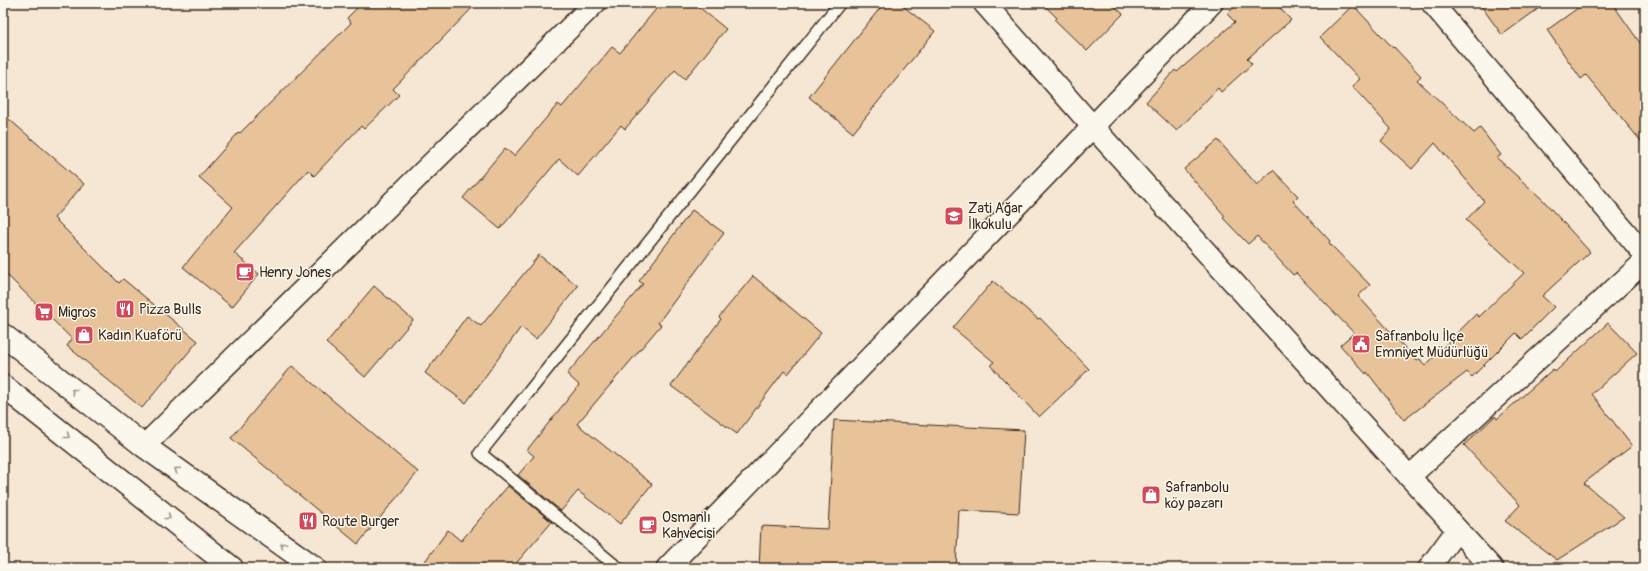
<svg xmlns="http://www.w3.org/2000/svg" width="1648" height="571" viewBox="0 0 1648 571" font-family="Pangolin,sans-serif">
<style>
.building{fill:#e8c399;stroke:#3b2a1e}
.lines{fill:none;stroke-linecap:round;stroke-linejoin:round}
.lane-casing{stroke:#3b2a1e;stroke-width:14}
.street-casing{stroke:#3b2a1e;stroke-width:24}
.secondary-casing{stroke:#3b2a1e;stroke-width:25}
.lane{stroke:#fbf7ec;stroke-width:11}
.street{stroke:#fbf7ec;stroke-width:21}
.secondary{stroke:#fbf7ec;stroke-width:22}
.oneway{stroke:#9b9085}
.labels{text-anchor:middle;stroke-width:3;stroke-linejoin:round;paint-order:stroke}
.poi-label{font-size:14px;fill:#3b2a1e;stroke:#fbf7ec;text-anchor:start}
</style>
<rect width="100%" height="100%" fill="#f5e7d3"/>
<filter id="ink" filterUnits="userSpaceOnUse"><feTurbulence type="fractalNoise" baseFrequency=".025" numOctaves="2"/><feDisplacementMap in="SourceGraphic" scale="8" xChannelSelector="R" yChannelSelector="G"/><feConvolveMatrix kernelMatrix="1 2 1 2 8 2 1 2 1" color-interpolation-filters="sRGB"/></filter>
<g filter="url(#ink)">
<path class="building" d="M362,3H477L393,89L399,95L364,129L361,126L314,176L308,170L234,253L259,274L232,307L183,267L233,207L199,177L239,132L240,133L351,23L347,18Z
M661,3H694L726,29L685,79L675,70L625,129L621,125L578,176L559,159L500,229L463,198L505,148L514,156L558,104L562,107L612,47L620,53Z
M884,3H899L935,31L853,133L809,97Z
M1042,3H1111L1123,14L1087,51L1055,20L1057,18Z
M1239,3H1275L1291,20L1247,59L1252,64L1221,92L1218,88L1177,131L1146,102L1175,70L1177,72L1235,22L1227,14Z
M1479,3H1546L1502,35Z
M1585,3H1612L1645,50V146L1586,75L1581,79L1547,30Z
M1353,5L1393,48L1394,47L1421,76L1417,80L1474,133L1480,128L1501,155L1497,158L1543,200L1590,252L1542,296L1554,307L1522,339L1516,333L1472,377L1467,372L1404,420L1367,372L1366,374L1340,345L1354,333L1296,273L1293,275L1257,236L1248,244L1223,218L1225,216L1184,169L1218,140L1257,185L1273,170L1298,196L1293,201L1330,241L1329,243L1370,285L1358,296L1417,361L1420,359L1425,366L1476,314L1479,317L1524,273L1466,220L1484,201L1435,143L1412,169L1381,141L1391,129L1352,86L1360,79L1320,37Z
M3,114L84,184L54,218L119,283L123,279L198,341L142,408L67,346L72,339L3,271Z
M692,210L724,233L658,323L661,325L577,424L652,484L620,524L578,491L561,511L518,475L534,456L527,450L579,385L567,374L643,284L639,281Z
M539,255L578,286L536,339L521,327L466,403L425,373L467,316L481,326Z
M753,276L821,333L788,374L784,371L737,434L671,386L721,319L719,317Z
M993,281L1038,319L1040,318L1089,369L1039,417L990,365L994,362L953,328Z
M374,286L413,320L365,377L326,343Z
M1608,323L1637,353L1592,394L1632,446L1584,483L1624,517L1557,560L1505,521L1520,505L1464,445L1495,416L1497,419L1553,369L1555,372Z
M292,366L418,472L358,544L231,438Z
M834,420L1024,430L1019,513L959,510L956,568H759L761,526L828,529Z
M508,486L552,522L512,568H420L448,530L461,541Z"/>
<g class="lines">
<g class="lane-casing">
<path id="lane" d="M618,568L480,453L840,3"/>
</g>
<g class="street-casing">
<path id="street" d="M984,3L1093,127L1492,568
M1432,3L1645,255
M144,446L595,3
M1409,477L1645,261
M667,568L1212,3
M1429,568L1457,530"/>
</g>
<g class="secondary-casing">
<path id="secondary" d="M3,335L144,446L315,568
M3,386L232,568"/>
</g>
<use href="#lane" class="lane"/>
<use href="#street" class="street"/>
<use href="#secondary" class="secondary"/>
</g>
<defs><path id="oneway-chevron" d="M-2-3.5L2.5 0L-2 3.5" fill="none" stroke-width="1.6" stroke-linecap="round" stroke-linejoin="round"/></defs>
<g class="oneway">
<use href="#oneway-chevron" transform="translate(74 391) rotate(-142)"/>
<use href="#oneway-chevron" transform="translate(67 436) rotate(38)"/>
<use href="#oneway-chevron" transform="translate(177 470) rotate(-145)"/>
<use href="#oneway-chevron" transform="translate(168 517) rotate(39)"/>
<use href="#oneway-chevron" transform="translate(283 545) rotate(-145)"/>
</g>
</g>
<defs>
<g id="school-square" transform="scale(1)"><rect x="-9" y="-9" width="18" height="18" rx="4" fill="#d1495b" stroke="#fbf7ec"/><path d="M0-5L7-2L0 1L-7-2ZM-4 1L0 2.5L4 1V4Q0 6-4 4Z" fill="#fff"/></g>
<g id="cafe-square" transform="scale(1)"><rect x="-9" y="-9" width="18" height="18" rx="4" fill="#d1495b" stroke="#fbf7ec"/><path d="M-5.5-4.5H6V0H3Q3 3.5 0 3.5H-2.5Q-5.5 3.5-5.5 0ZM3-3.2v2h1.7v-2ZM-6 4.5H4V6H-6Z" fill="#fff"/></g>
<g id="restaurant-square" transform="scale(1)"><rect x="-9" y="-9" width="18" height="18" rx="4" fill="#d1495b" stroke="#fbf7ec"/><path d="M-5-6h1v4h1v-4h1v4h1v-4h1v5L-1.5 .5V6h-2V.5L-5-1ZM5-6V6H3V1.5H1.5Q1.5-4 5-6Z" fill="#fff"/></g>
<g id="supermarket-square" transform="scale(1)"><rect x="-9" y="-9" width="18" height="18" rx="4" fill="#d1495b" stroke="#fbf7ec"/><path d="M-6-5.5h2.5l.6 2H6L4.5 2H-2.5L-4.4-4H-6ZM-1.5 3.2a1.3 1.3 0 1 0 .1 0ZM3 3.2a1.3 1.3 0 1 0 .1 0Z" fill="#fff"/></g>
<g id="shop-square" transform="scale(1)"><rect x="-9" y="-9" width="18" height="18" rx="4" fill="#d1495b" stroke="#fbf7ec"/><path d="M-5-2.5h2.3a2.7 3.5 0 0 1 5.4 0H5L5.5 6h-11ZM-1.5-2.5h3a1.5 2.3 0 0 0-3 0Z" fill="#fff"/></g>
<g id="civic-square" transform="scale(1)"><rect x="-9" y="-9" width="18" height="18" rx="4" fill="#d1495b" stroke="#fbf7ec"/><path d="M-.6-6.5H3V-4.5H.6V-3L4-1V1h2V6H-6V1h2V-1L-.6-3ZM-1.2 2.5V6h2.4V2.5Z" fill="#fff"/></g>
</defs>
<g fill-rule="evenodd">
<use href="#school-square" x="954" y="216"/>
<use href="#cafe-square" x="245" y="272"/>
<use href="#restaurant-square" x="125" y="309"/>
<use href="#supermarket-square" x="44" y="312"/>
<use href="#shop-square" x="84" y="335"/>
<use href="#civic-square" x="1361" y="344"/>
<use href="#shop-square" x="1151" y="495"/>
<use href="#restaurant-square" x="308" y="521"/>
<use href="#cafe-square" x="648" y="525"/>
</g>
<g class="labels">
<g class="poi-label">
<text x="968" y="213">Zati Ağar<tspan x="968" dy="16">İlkokulu</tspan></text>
<text x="259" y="277">Henry Jones</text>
<text x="139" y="314">Pizza Bulls</text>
<text x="58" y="317">Migros</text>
<text x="98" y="340">Kadın Kuaförü</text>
<text x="1375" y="341">Safranbolu İlçe<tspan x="1375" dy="16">Emniyet Müdürlüğü</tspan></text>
<text x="1165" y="492">Safranbolu<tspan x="1165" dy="16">köy pazarı</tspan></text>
<text x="662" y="522">Osmanlı<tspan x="662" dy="16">Kahvecisi</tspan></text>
<text x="322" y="526">Route Burger</text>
</g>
</g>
<rect width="1648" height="571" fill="none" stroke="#fbf7ec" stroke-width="16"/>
<rect x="8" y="8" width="1632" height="555" fill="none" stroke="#3b2a1e" stroke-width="1.5" filter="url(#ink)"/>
</svg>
